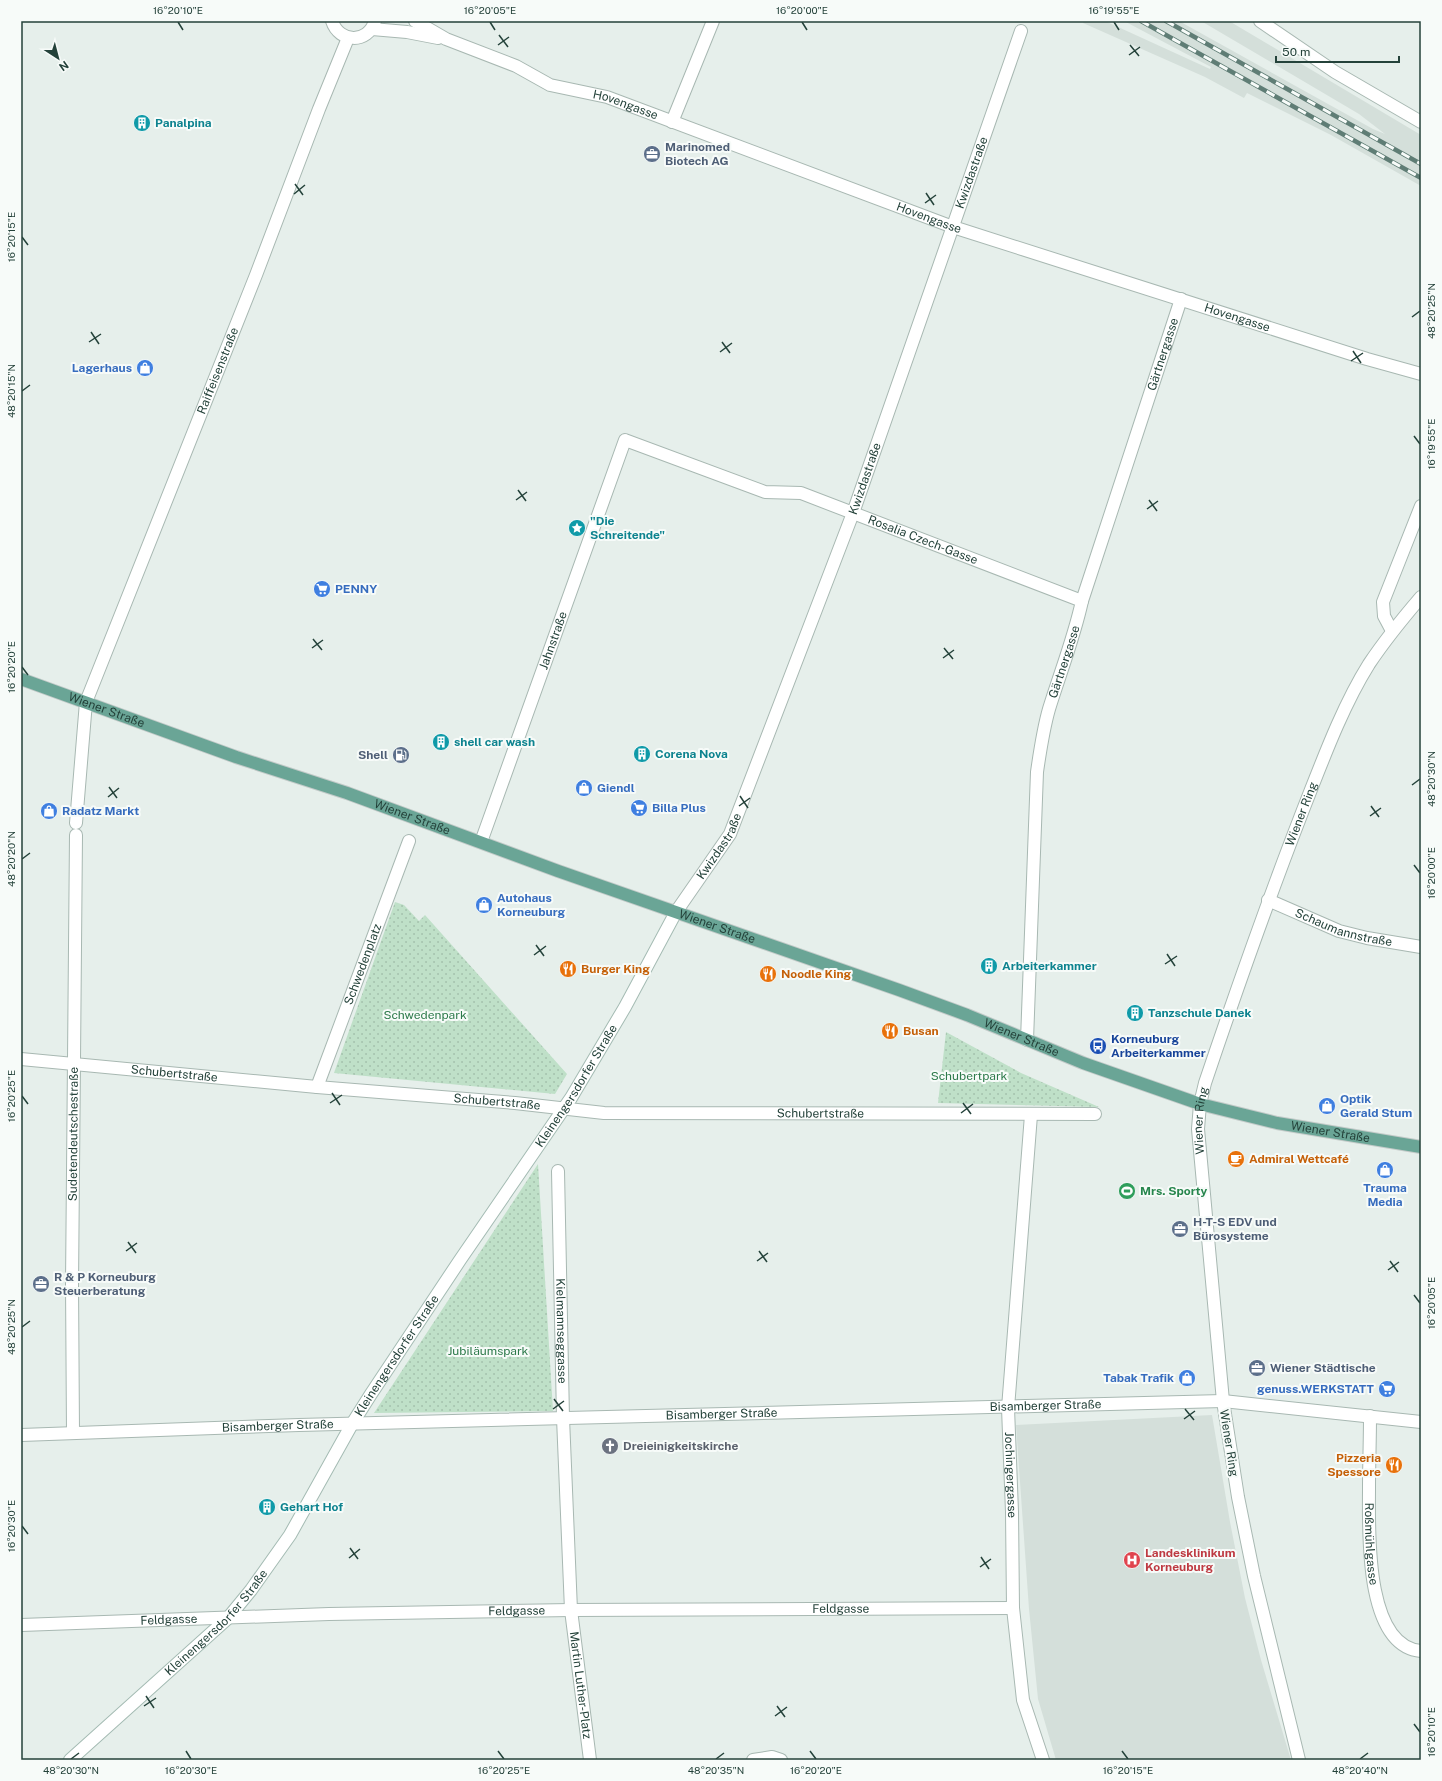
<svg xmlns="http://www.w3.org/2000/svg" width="1442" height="1781" viewBox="0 0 1442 1781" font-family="'Public Sans',sans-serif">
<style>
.built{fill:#d4dfda}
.park{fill:url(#park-dots)}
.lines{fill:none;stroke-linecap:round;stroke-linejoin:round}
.minor-casing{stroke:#a8b8b2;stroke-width:14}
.tertiary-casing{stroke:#a8b8b2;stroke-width:14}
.secondary-casing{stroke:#a4bbb3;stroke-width:14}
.primary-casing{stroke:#c2cac8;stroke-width:14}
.minor{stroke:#fff;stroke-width:12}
.tertiary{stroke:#fff;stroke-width:12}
.secondary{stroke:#fff;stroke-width:12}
.primary{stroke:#6aa596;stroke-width:12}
.rail-casing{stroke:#5f7d75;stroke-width:4.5}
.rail{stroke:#f7fbf9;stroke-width:3;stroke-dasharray:9;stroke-linecap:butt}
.ticks{fill:none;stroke:#24423a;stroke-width:1.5}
.labels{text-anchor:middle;stroke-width:4;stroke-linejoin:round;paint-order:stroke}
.street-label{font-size:12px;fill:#24423a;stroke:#f7fbf9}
.culture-label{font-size:12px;font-weight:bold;fill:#0d838f;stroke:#f7fbf9;text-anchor:start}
.service-label{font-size:12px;font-weight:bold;fill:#4e5e75;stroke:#f7fbf9;text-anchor:start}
.shop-label{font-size:12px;font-weight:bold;fill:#366cbe;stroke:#f7fbf9;text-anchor:start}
.food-label{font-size:12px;font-weight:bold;fill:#c56008;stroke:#f7fbf9;text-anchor:start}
.park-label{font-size:12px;fill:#2d7a4b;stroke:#f7fbf9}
.transit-label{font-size:12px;font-weight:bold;fill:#164399;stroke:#f7fbf9;text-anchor:start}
.leisure-label{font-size:12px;font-weight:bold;fill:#27864d;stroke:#f7fbf9;text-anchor:start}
.worship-label{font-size:12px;font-weight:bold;fill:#5b616d;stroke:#f7fbf9;text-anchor:start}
.health-label{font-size:12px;font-weight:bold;fill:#be3a42;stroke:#f7fbf9;text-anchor:start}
.neatline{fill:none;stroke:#24423a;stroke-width:1.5}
.ticks-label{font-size:10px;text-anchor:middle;fill:#24423a}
</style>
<defs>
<pattern id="park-dots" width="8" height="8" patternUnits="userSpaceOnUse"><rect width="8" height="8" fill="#bfe0c8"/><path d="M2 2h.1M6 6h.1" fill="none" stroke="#a4c1ad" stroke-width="1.8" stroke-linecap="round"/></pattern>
</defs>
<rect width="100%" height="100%" fill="#e6efeb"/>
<path class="built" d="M1084,21H1105L1210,69L1211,67L1124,21H1179L1373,129L1385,134L1359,114L1201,21H1229L1421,135V186L1331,135L1247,93L1244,98L1205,77L1083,23Z
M1212,1415L1230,1522L1245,1598L1261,1660L1291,1760H1056L1038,1699L1029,1609L1016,1425Z"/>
<path class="park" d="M395,902L404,905L419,921L425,915L567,1074L555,1094L334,1073Z
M946,1032L1021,1073L1099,1107L938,1103Z
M538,1164L553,1411L374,1413Z"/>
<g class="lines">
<g class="minor-casing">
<g id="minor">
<path d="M332,21C339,43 368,44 375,21"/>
<path id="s1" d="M415,21L446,39L516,66L550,85L607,97L953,227L1367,359L1421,374"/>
<path d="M1260,21L1335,72L1421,122"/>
<path d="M372,29L407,32L438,38"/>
<path d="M672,122L713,21"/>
<path d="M1392,631L1384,616L1383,602L1421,506"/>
<path id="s2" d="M76,823L86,702L256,275L319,109L348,38"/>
<path id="s3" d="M481,842L625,440L765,492L801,493L1082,601"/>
<path id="s4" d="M1268,900L1339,931L1367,938L1421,947"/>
<path id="s5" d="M676,912L730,834L853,513L1021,31"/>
<path id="s6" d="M1027,1040L1037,772C1040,751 1043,730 1049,709C1060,673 1074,638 1082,601L1181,299"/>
<path id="s7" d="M21,1059L317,1087L515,1103L604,1113L1095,1114"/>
<path id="s8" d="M317,1087L409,841"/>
<path id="s9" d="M1031,1115L1008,1408L1012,1512L1013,1608L1023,1700L1043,1760"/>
<path id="s10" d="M558,1171L563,1418L571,1610L590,1760"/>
<path d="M1223,1401L1421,1422"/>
<path id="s11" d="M1370,1416C1370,1440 1369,1465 1369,1489C1369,1529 1364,1646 1421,1651"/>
<path id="s12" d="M73,1433L72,1284L76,835"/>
<path id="s13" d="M21,1625L329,1614L571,1610L1013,1608"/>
<path d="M753,1760L772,1757L781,1760"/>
<path id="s14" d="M1299,1760L1254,1576L1238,1497L1223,1401L1198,1129L1200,1104L1205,1083C1236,991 1268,900 1303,810C1322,762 1342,707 1369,664C1385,640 1403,618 1421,597"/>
</g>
</g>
<g class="tertiary-casing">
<g id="tertiary">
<path id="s15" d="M21,1435L299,1425L1223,1401"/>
</g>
</g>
<g class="secondary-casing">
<g id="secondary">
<path id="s16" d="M70,1760L228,1618L251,1590L290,1535L352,1424L371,1394L460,1260L571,1098L625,1007L676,912"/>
</g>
</g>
<g class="primary-casing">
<g id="primary">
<path id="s17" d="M21,679L236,757L347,793L558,871L899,990L967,1015L1083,1063L1200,1104L1277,1123L1421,1147"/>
</g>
</g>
<use href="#minor" class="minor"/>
<use href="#tertiary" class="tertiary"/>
<use href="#secondary" class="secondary"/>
<use href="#primary" class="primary"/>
<g class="rail-casing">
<path id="rail" d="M1141,21L1421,178
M1166,21L1421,164"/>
</g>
<use href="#rail" class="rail"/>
</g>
<path class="ticks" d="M178,22L183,30M490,22L495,30M802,22L807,30M1114,22L1119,30M499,35L508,47M498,45L509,37M1130,45L1139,56M1129,55L1140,47M295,184L303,195M926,193L934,205M294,194L305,185M925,203L936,195M22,237L28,245M1412,317L1420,311M91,332L99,344M89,342L101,334M722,342L730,353M1353,351L1361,363M720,352L732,343M1351,361L1363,353M22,391L30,385M1414,436L1420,444M518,490L526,501M516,500L527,492M1149,500L1157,511M1147,509L1158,501M313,639L322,650M312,648L323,640M944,648L953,659M943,658L954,650M22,667L28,675M1412,785L1420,779M109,787L117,798M740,796L748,808M108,797L119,788M739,806L750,798M1371,806L1379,817M1370,816L1381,808M22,859L30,853M1414,865L1420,873M536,945L544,956M1167,954L1175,966M534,955L546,946M1165,964L1177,956M332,1093L340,1105M22,1096L28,1104M330,1103L342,1095M963,1103L971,1114M961,1113L973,1104M128,1242L136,1253M126,1251L137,1243M759,1251L767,1262M757,1261L768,1253M1390,1261L1398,1272M1388,1270L1399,1262M1414,1295L1420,1303M22,1327L30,1321M554,1399L563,1411M553,1409L564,1401M1185,1409L1194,1420M1184,1419L1195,1411M22,1526L28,1534M350,1548L358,1559M981,1557L989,1569M349,1558L360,1549M980,1567L991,1559M146,1696L154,1708M144,1706L156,1698M777,1706L785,1717M775,1716L787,1707M1414,1724L1420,1732M186,1751L191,1759M498,1751L504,1759M810,1751L816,1759M1122,1751L1128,1759M71,1759L79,1753M716,1759L724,1753M1360,1759L1368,1753"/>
<defs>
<g id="building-disc" transform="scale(0.9)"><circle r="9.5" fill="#0f9aa8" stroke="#f7fbf9"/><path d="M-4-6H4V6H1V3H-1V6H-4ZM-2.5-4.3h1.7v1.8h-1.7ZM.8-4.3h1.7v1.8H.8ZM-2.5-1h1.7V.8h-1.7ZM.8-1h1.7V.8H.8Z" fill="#fff"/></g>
<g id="office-disc" transform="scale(0.9)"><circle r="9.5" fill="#5c6f8a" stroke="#f7fbf9"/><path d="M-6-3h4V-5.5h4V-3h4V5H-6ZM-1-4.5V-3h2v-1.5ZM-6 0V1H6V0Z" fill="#fff"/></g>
<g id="shop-disc" transform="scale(0.9)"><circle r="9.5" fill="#3f7fe0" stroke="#f7fbf9"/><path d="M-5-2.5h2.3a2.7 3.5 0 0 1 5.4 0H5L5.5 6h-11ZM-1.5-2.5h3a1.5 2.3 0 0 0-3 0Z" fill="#fff"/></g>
<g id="sight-disc" transform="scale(0.9)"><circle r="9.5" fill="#0f9aa8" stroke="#f7fbf9"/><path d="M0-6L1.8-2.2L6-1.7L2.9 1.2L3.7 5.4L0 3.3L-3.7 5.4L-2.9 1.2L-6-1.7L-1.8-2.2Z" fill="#fff"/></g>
<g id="supermarket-disc" transform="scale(0.9)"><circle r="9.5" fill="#3f7fe0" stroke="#f7fbf9"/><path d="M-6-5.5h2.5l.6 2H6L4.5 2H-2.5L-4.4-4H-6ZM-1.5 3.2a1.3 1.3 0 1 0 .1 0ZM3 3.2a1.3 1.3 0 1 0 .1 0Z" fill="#fff"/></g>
<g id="fuel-disc" transform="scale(0.9)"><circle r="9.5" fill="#5c6f8a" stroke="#f7fbf9"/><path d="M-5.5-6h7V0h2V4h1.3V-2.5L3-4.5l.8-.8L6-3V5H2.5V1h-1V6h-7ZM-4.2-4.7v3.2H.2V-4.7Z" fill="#fff"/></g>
<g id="restaurant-disc" transform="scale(0.9)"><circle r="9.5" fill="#e8710a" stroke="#f7fbf9"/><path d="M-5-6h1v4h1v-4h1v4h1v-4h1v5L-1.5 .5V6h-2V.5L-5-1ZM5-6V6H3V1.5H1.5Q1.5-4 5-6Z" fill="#fff"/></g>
<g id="bus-disc" transform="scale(0.9)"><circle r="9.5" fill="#1a4fb4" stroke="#f7fbf9"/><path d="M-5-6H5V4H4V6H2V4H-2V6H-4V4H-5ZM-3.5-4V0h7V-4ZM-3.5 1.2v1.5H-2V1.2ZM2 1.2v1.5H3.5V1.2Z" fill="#fff"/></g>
<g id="cafe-disc" transform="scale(0.9)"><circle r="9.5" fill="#e8710a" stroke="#f7fbf9"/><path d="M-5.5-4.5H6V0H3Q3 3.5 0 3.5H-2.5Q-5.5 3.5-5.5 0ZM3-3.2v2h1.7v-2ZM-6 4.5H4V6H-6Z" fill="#fff"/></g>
<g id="stadium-disc" transform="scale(0.9)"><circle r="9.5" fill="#2e9e5b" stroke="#f7fbf9"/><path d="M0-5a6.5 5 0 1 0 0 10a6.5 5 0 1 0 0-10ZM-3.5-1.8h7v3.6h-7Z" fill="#fff"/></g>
<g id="church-disc" transform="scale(0.9)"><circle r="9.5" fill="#6b7280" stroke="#f7fbf9"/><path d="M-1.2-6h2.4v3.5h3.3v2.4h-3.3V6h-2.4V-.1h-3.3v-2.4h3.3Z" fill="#fff"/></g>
<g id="hospital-disc" transform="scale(0.9)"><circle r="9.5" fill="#e0444e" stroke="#f7fbf9"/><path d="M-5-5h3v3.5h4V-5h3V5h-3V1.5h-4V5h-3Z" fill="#fff"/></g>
</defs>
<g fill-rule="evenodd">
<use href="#building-disc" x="142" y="123"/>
<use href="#office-disc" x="652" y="154"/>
<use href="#shop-disc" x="145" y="368"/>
<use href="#sight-disc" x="577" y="528"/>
<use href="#supermarket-disc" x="322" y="589"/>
<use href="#building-disc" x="441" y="742"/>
<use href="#building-disc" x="642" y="754"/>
<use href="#fuel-disc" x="401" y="755"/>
<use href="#shop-disc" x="584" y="788"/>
<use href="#supermarket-disc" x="639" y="808"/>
<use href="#shop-disc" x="49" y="811"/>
<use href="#shop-disc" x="484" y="905"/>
<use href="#building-disc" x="989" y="966"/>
<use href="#restaurant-disc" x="568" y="969"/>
<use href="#restaurant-disc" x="768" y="974"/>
<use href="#building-disc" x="1135" y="1013"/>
<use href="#restaurant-disc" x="890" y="1031"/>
<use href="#bus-disc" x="1098" y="1046"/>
<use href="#shop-disc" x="1327" y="1106"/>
<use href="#cafe-disc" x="1236" y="1159"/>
<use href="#shop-disc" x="1385" y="1170"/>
<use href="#stadium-disc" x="1127" y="1191"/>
<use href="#office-disc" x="1180" y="1229"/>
<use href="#office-disc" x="41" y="1284"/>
<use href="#office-disc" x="1257" y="1368"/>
<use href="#shop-disc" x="1187" y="1378"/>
<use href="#supermarket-disc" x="1387" y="1389"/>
<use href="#church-disc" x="610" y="1446"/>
<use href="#restaurant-disc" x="1394" y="1465"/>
<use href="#building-disc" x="267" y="1507"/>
<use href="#hospital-disc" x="1132" y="1560"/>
</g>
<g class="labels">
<g class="street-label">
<text dy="4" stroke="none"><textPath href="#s1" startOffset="228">Hovengasse</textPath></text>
<text dy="4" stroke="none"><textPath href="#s5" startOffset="799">Kwizdastraße</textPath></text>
<text dy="4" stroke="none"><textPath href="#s1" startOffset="552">Hovengasse</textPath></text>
<text dy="4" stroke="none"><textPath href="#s1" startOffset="876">Hovengasse</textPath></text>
<text dy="4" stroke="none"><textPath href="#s6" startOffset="705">Gärtnergasse</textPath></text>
<text dy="4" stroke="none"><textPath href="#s2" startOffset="478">Raiffeisenstraße</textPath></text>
<text dy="4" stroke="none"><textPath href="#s5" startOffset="475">Kwizdastraße</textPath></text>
<text dy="4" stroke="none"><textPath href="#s3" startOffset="743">Rosalia Czech-Gasse</textPath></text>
<text dy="4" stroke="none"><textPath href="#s3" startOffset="214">Jahnstraße</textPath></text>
<text dy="4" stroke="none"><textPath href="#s6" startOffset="382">Gärtnergasse</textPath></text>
<text dy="4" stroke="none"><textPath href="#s17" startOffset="91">Wiener Straße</textPath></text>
<text dy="4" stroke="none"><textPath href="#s14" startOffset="973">Wiener Ring</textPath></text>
<text dy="4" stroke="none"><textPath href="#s17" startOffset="415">Wiener Straße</textPath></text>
<text dy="4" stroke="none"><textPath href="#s5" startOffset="79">Kwizdastraße</textPath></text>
<text dy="4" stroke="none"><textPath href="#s17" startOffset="739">Wiener Straße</textPath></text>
<text dy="4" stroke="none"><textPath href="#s4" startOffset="81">Schaumannstraße</textPath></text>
<text dy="4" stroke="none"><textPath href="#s8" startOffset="131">Schwedenplatz</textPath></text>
<text dy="4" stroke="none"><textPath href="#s17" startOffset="1063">Wiener Straße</textPath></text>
<text dy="4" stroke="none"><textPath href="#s7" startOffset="154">Schubertstraße</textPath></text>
<text dy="4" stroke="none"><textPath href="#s16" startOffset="849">Kleinengersdorfer Straße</textPath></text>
<text dy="4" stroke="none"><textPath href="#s7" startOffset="478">Schubertstraße</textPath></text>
<text dy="4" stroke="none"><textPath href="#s7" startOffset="802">Schubertstraße</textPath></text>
<text dy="4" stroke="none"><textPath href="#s14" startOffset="649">Wiener Ring</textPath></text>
<text dy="4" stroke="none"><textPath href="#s17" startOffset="1387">Wiener Straße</textPath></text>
<text dy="4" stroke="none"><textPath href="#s12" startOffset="299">Sudetendeutschestraße</textPath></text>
<text dy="4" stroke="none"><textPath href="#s10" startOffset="160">Kielmannseggasse</textPath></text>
<text dy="4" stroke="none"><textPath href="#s16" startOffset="525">Kleinengersdorfer Straße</textPath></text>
<text dy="4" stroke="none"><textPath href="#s15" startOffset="1025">Bisamberger Straße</textPath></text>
<text dy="4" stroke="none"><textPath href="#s15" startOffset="701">Bisamberger Straße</textPath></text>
<text dy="4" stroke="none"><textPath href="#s15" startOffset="257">Bisamberger Straße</textPath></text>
<text transform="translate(1229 1443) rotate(81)" y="4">Wiener Ring</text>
<text dy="4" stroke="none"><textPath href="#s9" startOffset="361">Jochingergasse</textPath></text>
<text dy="4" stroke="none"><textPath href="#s11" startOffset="128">Roßmühlgasse</textPath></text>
<text dy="4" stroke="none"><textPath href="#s13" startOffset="820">Feldgasse</textPath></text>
<text dy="4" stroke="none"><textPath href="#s13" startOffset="496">Feldgasse</textPath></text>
<text dy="4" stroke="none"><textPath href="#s13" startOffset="148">Feldgasse</textPath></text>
<text dy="4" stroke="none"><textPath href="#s16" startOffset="201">Kleinengersdorfer Straße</textPath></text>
<text dy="4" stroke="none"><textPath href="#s10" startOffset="515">Martin Luther-Platz</textPath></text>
</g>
<g class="culture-label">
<text x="155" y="127">Panalpina</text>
<text x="590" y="525">"Die<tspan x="590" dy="14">Schreitende"</tspan></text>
<text x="454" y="746">shell car wash</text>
<text x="655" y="758">Corena Nova</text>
<text x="1002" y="970">Arbeiterkammer</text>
<text x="1148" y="1017">Tanzschule Danek</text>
<text x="280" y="1511">Gehart Hof</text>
</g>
<g class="service-label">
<text x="665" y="151">Marinomed<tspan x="665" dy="14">Biotech AG</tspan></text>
<text x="388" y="759" text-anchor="end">Shell</text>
<text x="1193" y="1226">H-T-S EDV und<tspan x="1193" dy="14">Bürosysteme</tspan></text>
<text x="54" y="1281">R &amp; P Korneuburg<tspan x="54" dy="14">Steuerberatung</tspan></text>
<text x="1270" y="1372">Wiener Städtische</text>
</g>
<g class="shop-label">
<text x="132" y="372" text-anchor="end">Lagerhaus</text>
<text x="335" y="593">PENNY</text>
<text x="597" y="792">Giendl</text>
<text x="652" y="812">Billa Plus</text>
<text x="62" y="815">Radatz Markt</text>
<text x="497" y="902">Autohaus<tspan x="497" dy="14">Korneuburg</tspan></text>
<text x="1340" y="1103">Optik<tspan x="1340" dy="14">Gerald Stum</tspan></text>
<text x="1385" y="1192" text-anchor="middle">Trauma<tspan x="1385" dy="14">Media</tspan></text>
<text x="1174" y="1382" text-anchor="end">Tabak Trafik</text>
<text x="1374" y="1393" text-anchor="end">genuss.WERKSTATT</text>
</g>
<g class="food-label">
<text x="581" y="973">Burger King</text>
<text x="781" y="978">Noodle King</text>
<text x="903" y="1035">Busan</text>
<text x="1249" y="1163">Admiral Wettcafé</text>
<text x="1381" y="1462" text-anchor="end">Pizzeria<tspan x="1381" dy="14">Spessore</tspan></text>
</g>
<g class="park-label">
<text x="425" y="1019">Schwedenpark</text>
<text x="969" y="1080">Schubertpark</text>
<text x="488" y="1355">Jubiläumspark</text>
</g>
<g class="transit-label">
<text x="1111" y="1043">Korneuburg<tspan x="1111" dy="14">Arbeiterkammer</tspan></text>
</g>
<g class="leisure-label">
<text x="1140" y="1195">Mrs. Sporty</text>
</g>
<g class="worship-label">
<text x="623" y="1450">Dreieinigkeitskirche</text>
</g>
<g class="health-label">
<text x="1145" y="1557">Landesklinikum<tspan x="1145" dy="14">Korneuburg</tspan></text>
</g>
</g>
<rect width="1442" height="1781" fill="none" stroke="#f7fbf9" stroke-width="44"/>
<g transform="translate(58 58) rotate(144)" stroke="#f7fbf9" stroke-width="3" paint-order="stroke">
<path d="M0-3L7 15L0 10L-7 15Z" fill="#24423a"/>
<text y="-6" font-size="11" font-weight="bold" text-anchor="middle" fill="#24423a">N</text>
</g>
<path d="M1276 56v6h123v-6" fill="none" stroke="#24423a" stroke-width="2"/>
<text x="1282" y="56" font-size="12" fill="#24423a" stroke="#f7fbf9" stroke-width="3" paint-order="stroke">50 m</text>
<rect x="22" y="22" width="1398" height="1737" class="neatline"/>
<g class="ticks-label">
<text x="178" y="14">16°20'10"E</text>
<text x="490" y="14">16°20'05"E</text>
<text x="802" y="14">16°20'00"E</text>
<text x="1114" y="14">16°19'55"E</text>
<text transform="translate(11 237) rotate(-90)" y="4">16°20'15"E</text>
<text transform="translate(1431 311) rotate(-90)" y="4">48°20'25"N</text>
<text transform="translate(11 391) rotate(-90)" y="4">48°20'15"N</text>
<text transform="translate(1431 444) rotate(-90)" y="4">16°19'55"E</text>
<text transform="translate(11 667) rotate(-90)" y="4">16°20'20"E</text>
<text transform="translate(1431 779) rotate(-90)" y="4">48°20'30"N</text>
<text transform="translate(11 859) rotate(-90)" y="4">48°20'20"N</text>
<text transform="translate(1431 873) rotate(-90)" y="4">16°20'00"E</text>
<text transform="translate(11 1096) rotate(-90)" y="4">16°20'25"E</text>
<text transform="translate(1431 1303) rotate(-90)" y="4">16°20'05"E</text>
<text transform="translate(11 1327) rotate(-90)" y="4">48°20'25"N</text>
<text transform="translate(11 1526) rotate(-90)" y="4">16°20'30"E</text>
<text transform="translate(1431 1732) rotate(-90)" y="4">16°20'10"E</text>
<text x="71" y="1774">48°20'30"N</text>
<text x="191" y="1774">16°20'30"E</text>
<text x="504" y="1774">16°20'25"E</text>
<text x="716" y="1774">48°20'35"N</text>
<text x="816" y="1774">16°20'20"E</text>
<text x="1128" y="1774">16°20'15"E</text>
<text x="1360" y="1774">48°20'40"N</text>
</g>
</svg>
